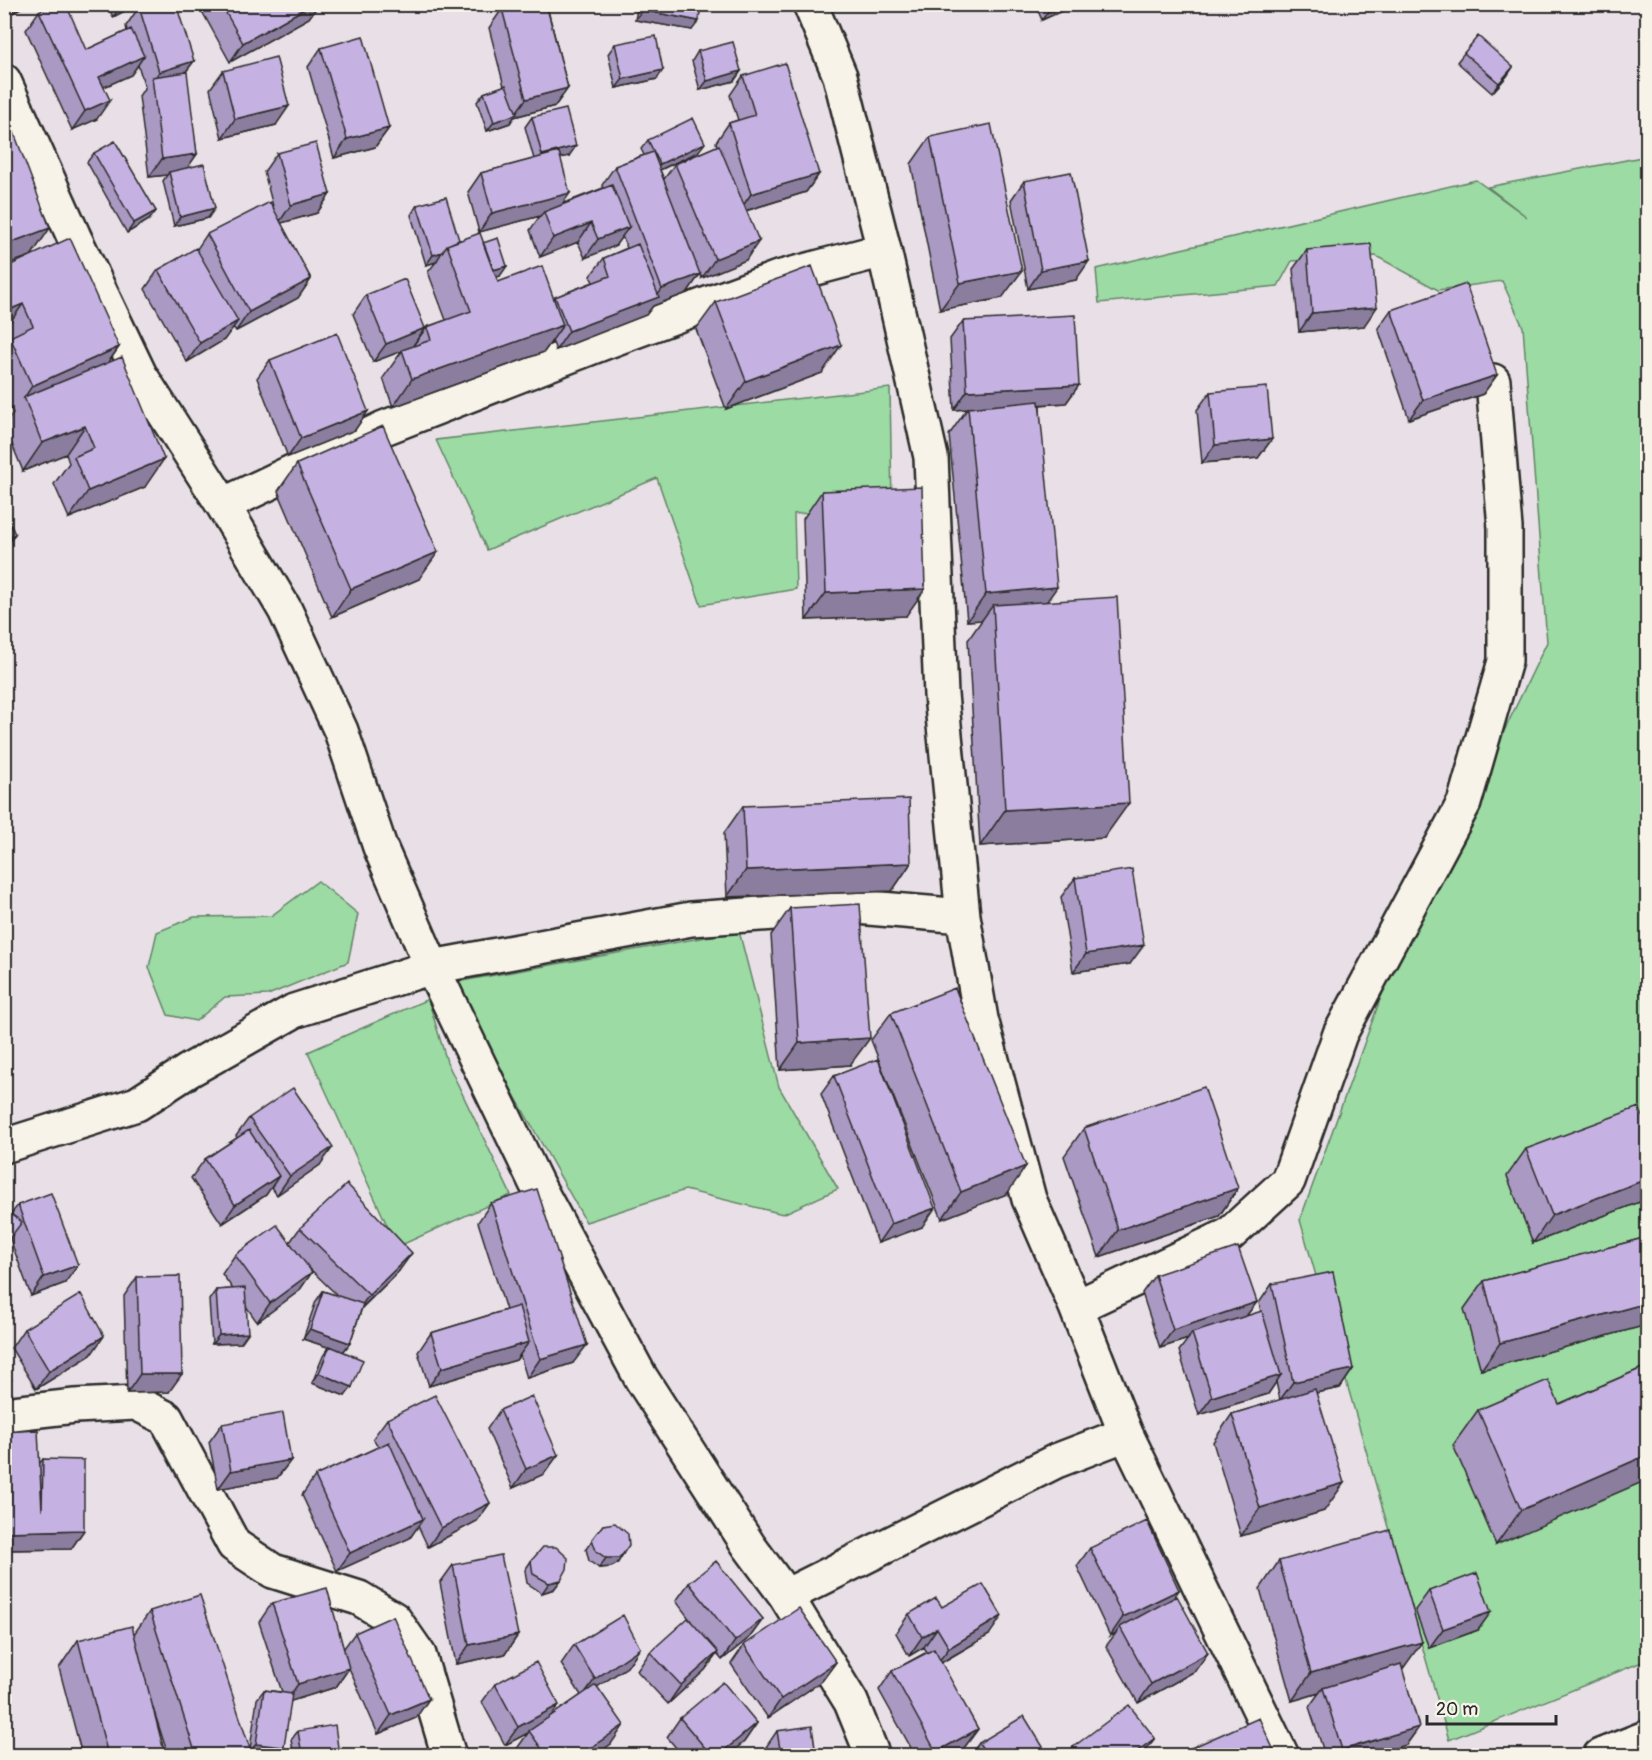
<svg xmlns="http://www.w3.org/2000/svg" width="1652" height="1760" viewBox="0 0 1652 1760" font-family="Pangolin,sans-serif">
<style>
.green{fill:#9cdba4;stroke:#648368;stroke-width:1.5}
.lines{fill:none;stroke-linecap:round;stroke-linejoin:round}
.minor-casing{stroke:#2b2b2b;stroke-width:38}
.minor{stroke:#f7f3e8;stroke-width:33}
.wall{fill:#aa99c2;stroke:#2b2b2b;stroke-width:1.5}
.shaded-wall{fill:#8b7d9e;stroke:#2b2b2b;stroke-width:1.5}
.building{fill:#c6b2e2;stroke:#2b2b2b;stroke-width:1.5}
</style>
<rect width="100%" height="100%" fill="#e8e0e6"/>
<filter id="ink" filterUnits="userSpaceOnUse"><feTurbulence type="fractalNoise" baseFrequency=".0167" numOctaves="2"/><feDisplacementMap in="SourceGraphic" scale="12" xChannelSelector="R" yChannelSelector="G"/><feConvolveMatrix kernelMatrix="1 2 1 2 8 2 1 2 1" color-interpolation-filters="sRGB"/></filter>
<g filter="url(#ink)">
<path class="green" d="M1647,156V1660L1449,1740L1300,1220L1397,953L1547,642L1523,327L1502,281L1438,290L1376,256L1292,261L1278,286L1099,303L1096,269L1476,180L1527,217L1488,187Z
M890,388L892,508L794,514L796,589L701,605L657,478L487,550L436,440Z
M318,881L358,914L348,962L268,995L225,997L196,1021L168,1015L149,967L157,932L194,917L271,916Z
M739,931L779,1087L838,1189L783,1214L685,1190L586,1222L451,983Z
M428,999L447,1062L511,1195L397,1247L308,1052Z"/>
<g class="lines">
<g class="minor-casing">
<path id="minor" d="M810,4L840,76L884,250L931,457L941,695L963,916L981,1019L1029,1199L1076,1307L1126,1434L1282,1756
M4,81L74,237L140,375L223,505L285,610L341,731L380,847L432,967L536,1183L641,1378L749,1546L786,1596L851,1702L873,1756
M223,505L384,428L605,342L778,278L884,250
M4,1146L137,1104L188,1071L294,1011L432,967L691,919L857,907L963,916
M1076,1307L1229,1235L1288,1181L1340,1034L1464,803L1505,661V528L1493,381
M4,1414L75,1406L136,1403L166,1418L234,1545L273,1571L359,1598L394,1619L419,1655L449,1756
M786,1596L1056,1461L1126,1434
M1600,1756L1648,1737"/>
</g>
<use href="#minor" class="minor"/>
</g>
<path class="wall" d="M4,4H27L9,15L4,7Z
M107,4H138L113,17Z
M198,4H319L309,18L230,62Z
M520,4H580L548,10L568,88L555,106L514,117L510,123L487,131L477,102L484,93L504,86L489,28L502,9Z
M638,4H701L692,30L635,20Z
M1035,4H1077L1042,20Z
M139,7L194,61L185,73L197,154L187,168L215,208L208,218L174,226L163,181L167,175L149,177L139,96L145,87L138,65L131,75L104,87L97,119L72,130L26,30L39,11L86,50L127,31L126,26Z
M615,44L657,79L616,88L608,54Z
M321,48L389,128L375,147L334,158L308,67Z
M698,51L741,71L734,81L700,90L692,61Z
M1464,53L1513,67L1507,76L1492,93L1457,62Z
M223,71L276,125L222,138L210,89Z
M743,76L819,174L806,192L746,211V260L702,278L700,274L687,293L653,306L646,315L556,350L552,341L544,352L393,407L383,378L402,351L373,362L353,314L366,295L412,347L427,327L446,320L428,272L436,262L426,265L411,215L417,205L459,240L483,243L500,276L496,277L498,282L554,299L555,297L593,282L590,276L604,258L627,248L622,236L615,246L585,258L578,242L540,257L530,230L540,216L479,232L468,192L481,173L534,159L525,127L532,117L569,156L560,158L562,204L603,188L602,185L615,166L644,155L641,149L648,140L698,152L660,170L664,179L675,164L717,146L716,142L729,123L738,120L730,95Z
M930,137L1002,298L940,310L911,164Z
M94,153L156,211L149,220L127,233L87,162Z
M277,153L330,194L317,213L281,223L311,279L298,298L236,331L233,327L224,340L187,362L145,289L158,270L197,249L207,234L274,210L264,172Z
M1024,181L1076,280L1028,289L1011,200Z
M1307,250L1364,326L1299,332L1293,269Z
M4,268L119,347L108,363L145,487L69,518L54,484L69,463L66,454L23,471L4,425L13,413L4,395V344L8,340L4,333Z
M716,302L822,373L726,409L696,329Z
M1391,310L1497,375L1483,394L1409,419L1378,328Z
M963,321L1079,385L1066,403L1040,405L1047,601L1104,838L980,846L968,640L982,620L967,621L949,435L967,409L954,410L950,339Z
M270,360L368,411L355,430L288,457L257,378Z
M1210,392L1272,439L1258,458L1202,463L1197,410Z
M297,464L419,579L332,617L278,491Z
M822,491L906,616L806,620L803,519Z
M743,806L911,863L892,891L727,897L724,833Z
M1075,878L1130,964L1073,972L1061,897Z
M790,908L850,1065L780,1070L771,935Z
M891,1013L1007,1194L942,1219L871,1040Z
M834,1076L922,1227L878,1243L821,1094Z
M249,1118L320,1165L277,1195L271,1187L266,1195L222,1224L191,1178L205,1159L237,1138L236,1136Z
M1084,1128L1238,1188L1219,1216L1099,1257L1064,1156Z
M1526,1149L1645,1200L1533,1243L1507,1176Z
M491,1203L573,1363L527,1378L520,1355L516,1360L429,1386L418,1352L431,1333L506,1310L478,1222Z
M18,1205L65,1283L31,1296L10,1239L11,1214Z
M300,1228L399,1271L362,1308L350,1343L343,1352L345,1396L312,1383L323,1356L329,1347L303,1339L316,1301L323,1291L338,1296L308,1267L312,1272L299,1291L257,1322L246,1306L241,1343L212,1344L209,1300L216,1290L233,1289L222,1274L235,1255L290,1242Z
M1647,1237V1325L1481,1370L1464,1309L1484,1281Z
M1155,1275L1257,1302L1246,1316L1261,1312L1259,1303L1272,1284L1353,1369L1340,1388L1316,1393L1324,1511L1241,1536L1213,1442L1232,1414L1280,1400L1276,1382L1268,1394L1199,1415L1179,1351L1188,1339L1160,1348L1142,1293Z
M137,1277L169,1392L127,1393L124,1296Z
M24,1329L91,1355L36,1389L11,1348Z
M1647,1366L1496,1545L1453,1445L1478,1410L1559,1404Z
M500,1410L558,1455L544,1474L513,1488L487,1429Z
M387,1419L490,1503L477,1521L428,1547L418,1526L410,1538L337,1571L302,1495L315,1476L378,1447L373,1438Z
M222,1424L291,1460L277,1478L218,1489L209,1442Z
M4,1432L39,1464L43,1459L84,1530L71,1549L4,1550Z
M603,1525L623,1554L617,1564L611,1567L599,1568L589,1561L586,1549Z
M1090,1548L1195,1671L1138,1703L1106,1646L1116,1633L1110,1636L1077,1566Z
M531,1561L561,1580L554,1589L542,1593L527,1583L525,1570Z
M1279,1561L1402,1670L1419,1727L1406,1745L1372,1755H1325L1309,1707L1319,1693L1292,1701L1260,1589Z
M453,1565L518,1635L505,1654L456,1664L440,1583Z
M689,1583L763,1619L750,1637L722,1660L717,1654L705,1670L668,1704L637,1671L650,1652L691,1621L676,1601Z
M1429,1591L1478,1630L1429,1648L1415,1610Z
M272,1603L344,1648L355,1633L416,1718L378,1734L349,1668L336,1687L291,1701L267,1755L252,1753V1755H168L152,1705L165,1755H82L59,1668L78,1640L134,1634L150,1611L250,1749L257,1699L264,1690L282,1692L259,1622Z
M942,1607L989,1635L941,1663L978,1729L964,1748L951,1755H915L879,1690L892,1671L927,1652L924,1647L909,1656L896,1633L909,1614Z
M574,1645L640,1648L627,1667L597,1687L611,1744L595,1755H520L516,1750L528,1733L505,1745L482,1702L495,1684L551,1716L581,1695L561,1664Z
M744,1645L836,1662L822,1681L768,1718L731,1664Z
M680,1718L757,1723L744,1742L728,1755H682L667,1737Z
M298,1731L339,1755H294L291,1740Z
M777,1731L816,1755H764V1750Z
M979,1743L1048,1755H970Z
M1073,1747L1142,1755H1068Z"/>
<path class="shaded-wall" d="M17,4H27L9,15Z
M122,4H138L113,17Z
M313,4H319L309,18L230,62L243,43Z
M541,4H580L535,12Z
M1053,4H1077L1042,20Z
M642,10L699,21L692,30L635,20Z
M144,56L131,75L86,95L99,77Z
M194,61L180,79L153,81L159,72Z
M1513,67L1507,76L1492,93L1499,83Z
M663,70L657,79L616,88L623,79Z
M741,71L734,81L700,90L707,81Z
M568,88L555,106L514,117L510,123L487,131L494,122L515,114L526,99Z
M110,100L97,119L72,130L85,111Z
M289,106L276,125L222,138L235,119Z
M389,128L375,147L334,158L347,139Z
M705,143L698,152L653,173L660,164Z
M576,146L569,156L536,164L542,155Z
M197,154L184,173L169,172L167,175L149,177L162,159Z
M819,174L806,192L738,213L751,194Z
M570,193L557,212H544L540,216L479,232L492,213Z
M330,194L317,213L278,224L291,205Z
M215,208L208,218L174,226L180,217Z
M156,211L149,220L127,233L134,223Z
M591,223L578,242L540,257L553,238Z
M629,227L615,246L585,258L598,239Z
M50,228L31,256L4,265V245Z
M759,241L746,260L702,278L715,259Z
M442,252L436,262L426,265L433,255Z
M1089,261L1076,280L1028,289L1041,270Z
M507,266L500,276L474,284L480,274Z
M1022,271L1002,298L940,310L960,283Z
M700,274L687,293L653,306L646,315L556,350L569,331L656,298L662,289Z
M311,279L298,298L236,331L249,312Z
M23,304L4,331V312Z
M1377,307L1364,326L1299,332L1312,313Z
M238,321L224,340L187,362L200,343Z
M563,325L544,352L393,407L412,379Z
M425,328L412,347L373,362L386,344Z
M841,345L822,373L726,409L746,381Z
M119,347L100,374L24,398L32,386Z
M1497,375L1483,394L1409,419L1423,400Z
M1079,385L1066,403L968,409V408L967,409L954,410L967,391Z
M368,411L355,430L288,457L301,438Z
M85,426L66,454L23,471L42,443Z
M1272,439L1258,458L1202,463L1215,445Z
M164,459L145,487L69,518L88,491Z
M15,534L4,550V539Z
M438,552L419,579L332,617L351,589Z
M1057,587L1038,614L993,605L982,620L967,621L986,594Z
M925,589L906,616L806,620L826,593Z
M1129,803L1104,838L980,846L1005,810Z
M911,863L892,891L727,897L746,870Z
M1144,945L1130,964L1073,972L1086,954Z
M870,1038L850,1065L780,1070L799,1043Z
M333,1147L320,1165L277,1195L290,1176Z
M1026,1166L1007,1194L942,1219L961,1192Z
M279,1176L266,1195L222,1224L235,1205Z
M1647,1179V1196L1645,1200L1533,1243L1552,1215Z
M1238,1188L1219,1216L1099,1257L1118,1230Z
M935,1208L922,1227L878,1243L891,1224Z
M412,1253L399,1271L356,1313L369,1295Z
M78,1265L65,1283L31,1296L44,1277Z
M312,1272L299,1291L257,1322L270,1303Z
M1257,1302L1243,1320L1192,1333L1188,1339L1160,1348L1173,1330Z
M1647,1303V1325L1481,1370L1500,1343Z
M310,1329L350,1343L343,1352L303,1339Z
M248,1333L241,1343L212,1344L219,1335Z
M104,1336L91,1355L36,1389L49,1371Z
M529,1342L516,1360L429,1386L442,1368Z
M587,1345L573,1363L527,1378L540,1359Z
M1353,1369L1340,1388L1280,1400L1293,1382Z
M319,1373L352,1387L345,1396L312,1383Z
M140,1374H182L169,1392L127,1393Z
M1281,1375L1268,1394L1199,1415L1212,1397Z
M11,1380L4,1389V1382Z
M558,1455L544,1474L513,1488L526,1469Z
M1647,1455V1480L1496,1545L1521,1510Z
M291,1460L277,1478L218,1489L231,1471Z
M1344,1483L1324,1511L1241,1536L1260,1508Z
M490,1503L477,1521L428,1547L441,1528Z
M423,1519L410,1538L337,1571L350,1553Z
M84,1530L71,1549L4,1550V1532Z
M623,1554L617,1564L611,1567L599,1568L606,1558Z
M561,1580L554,1589L542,1593L549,1583Z
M1179,1590L1166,1609L1120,1627L1116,1633L1110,1636L1123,1617Z
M1491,1612L1478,1630L1429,1648L1443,1629Z
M1002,1616L989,1635L935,1666L949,1648Z
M763,1619L750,1637L722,1660L735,1641Z
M937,1628L924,1647L909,1656L922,1637Z
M518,1635L505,1654L456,1664L469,1645Z
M1422,1642L1402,1670L1323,1688L1319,1693L1292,1701L1311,1673Z
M640,1648L627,1667L582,1697L595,1679Z
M718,1652L705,1670L668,1704L681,1685Z
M1208,1653L1195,1671L1138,1703L1151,1684Z
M836,1662L822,1681L768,1718L781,1699Z
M349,1668L336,1687L285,1703L298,1684Z
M429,1699L416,1718L378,1734L391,1715Z
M559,1705L546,1723L529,1731L528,1733L505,1745L518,1727Z
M757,1723L744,1742L728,1755H719Z
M624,1725L611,1744L595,1755H580Z
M1419,1727L1406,1745L1372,1755H1338L1342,1750Z
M978,1729L964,1748L951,1755H934L936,1752Z
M1155,1738L1142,1755H1132Z
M256,1744L284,1747L278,1755H267L249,1753Z"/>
<path class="building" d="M52,4H66L86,50L131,29L144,56L99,77L110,100L85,111L39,11Z
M149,4H176L194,61L159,72L139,7Z
M221,4H313L243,43Z
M520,4H546L568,88L526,99L502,9Z
M643,4H701L699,21L642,10Z
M363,36L389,128L347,139L321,48Z
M656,36L663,70L623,79L615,44Z
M1478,36L1513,67L1499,83L1464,53Z
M733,42L741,71L707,81L698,51Z
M276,57L289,106L235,119L223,71Z
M785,63L819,174L751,194L729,123L755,115L743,76Z
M187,72L197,154L162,159L152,77Z
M506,85L517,114L494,122L484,93Z
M4,106L50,228L4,245Z
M566,109L576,146L542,155L532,117Z
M693,118L705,143L660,164L648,140Z
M991,124L1022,271L960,283L930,137Z
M115,141L156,211L134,223L94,153Z
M316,143L330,194L291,205L277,153Z
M719,145L759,241L715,259L675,164Z
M559,152L570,193L492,213L481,173Z
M653,152L700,274L662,289L615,166Z
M204,164L215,208L180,217L169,172Z
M1071,172L1089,261L1041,270L1024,181Z
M612,185L629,227L598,239L591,223L553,238L544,212Z
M446,197L459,240L447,245L442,252L433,255L417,205Z
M270,202L311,279L249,312L207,234Z
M480,233L498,282L542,266L563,325L412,379L402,350L431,340L427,327L471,311L447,245Z
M70,238L119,347L32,386L10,337L33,326L23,304L4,312V268Z
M498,238L507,266L493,270L483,243Z
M638,244L659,297L569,331L555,297L610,276L604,258Z
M1371,244L1377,307L1312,313L1307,250Z
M196,248L238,321L200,343L158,270Z
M812,266L841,345L746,381L716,302Z
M405,279L425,328L386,344L366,295Z
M1466,284L1497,375L1423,400L1391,310Z
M1075,315L1079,385L967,391L963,321Z
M337,333L368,411L301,438L270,360Z
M122,357L164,459L88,491L74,457L94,448L85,426L42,443L24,397Z
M1267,387L1272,439L1215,445L1210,392Z
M1039,401L1057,587L986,594L968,408Z
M383,426L438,552L351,589L297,464Z
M922,487L925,589L826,593L822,491Z
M4,511L15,534L4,539Z
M1117,597L1129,803L1005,810L993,605Z
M909,799L911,863L746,870L743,806Z
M1132,869L1144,945L1086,954L1075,878Z
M860,904L870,1038L799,1043L790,908Z
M955,988L1026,1166L961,1192L891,1013Z
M878,1059L935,1208L891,1224L834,1076Z
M1204,1087L1238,1188L1118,1230L1084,1128Z
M293,1088L333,1147L290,1176L249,1118Z
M1639,1107L1647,1128V1179L1552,1215L1526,1149Z
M249,1130L279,1176L235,1205L205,1159Z
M347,1184L412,1253L369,1295L300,1228Z
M537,1189L587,1345L540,1359L491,1203Z
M51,1193L78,1265L44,1277L18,1205Z
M4,1209L22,1222L4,1246Z
M277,1225L312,1272L270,1303L235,1255Z
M1647,1237V1303L1500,1343L1484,1281Z
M1238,1247L1257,1302L1173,1330L1155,1275Z
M1333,1272L1353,1369L1293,1382L1272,1284Z
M180,1276L182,1374H140L137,1277Z
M245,1288L248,1333L219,1335L216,1290Z
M323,1291L363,1304L350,1343L310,1329Z
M81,1294L104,1336L49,1371L24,1329Z
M519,1306L529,1342L442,1368L431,1333Z
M1262,1311L1281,1375L1212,1397L1192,1333Z
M330,1346L363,1360L352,1387L319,1373Z
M4,1362L11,1380L4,1382Z
M1647,1366V1455L1521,1510L1478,1410L1548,1380L1559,1404Z
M1315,1389L1344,1483L1260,1508L1232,1414Z
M435,1395L490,1503L441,1528L387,1419Z
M532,1396L558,1455L526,1469L500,1410Z
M283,1413L291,1460L231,1471L222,1424Z
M38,1430L42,1511L43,1459L84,1460V1530L4,1532V1432Z
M389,1442L423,1519L350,1553L315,1476Z
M1147,1521L1179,1590L1123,1617L1090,1548Z
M615,1523L628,1534L629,1545L623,1554L618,1558H606L596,1551L592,1539L603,1525Z
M1390,1530L1422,1642L1311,1673L1279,1561Z
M543,1547H556L568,1558L567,1569L561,1580L549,1583L533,1574L531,1561Z
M501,1555L518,1635L469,1645L453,1565Z
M716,1561L763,1619L735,1641L689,1583Z
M1477,1573L1491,1612L1443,1629L1429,1591Z
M983,1584L1002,1616L949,1648L937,1628L922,1637L909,1614L936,1598L942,1607Z
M327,1588L349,1668L298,1684L272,1603Z
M200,1595L252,1755H196L150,1611Z
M1177,1596L1208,1653L1151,1684L1120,1627Z
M799,1608L836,1662L781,1699L744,1645Z
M623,1615L640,1648L595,1679L574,1645Z
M393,1616L429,1699L391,1715L355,1633Z
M688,1618L718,1652L681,1685L650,1652Z
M132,1626L165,1755H108L78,1640Z
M934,1649L978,1729L936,1752L892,1671Z
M536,1662L559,1705L518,1727L495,1684Z
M1401,1664L1419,1727L1342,1750L1323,1688Z
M723,1682L757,1723L719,1755H711L680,1718Z
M596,1685L624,1725L580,1755H546L529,1731Z
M264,1690L292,1694L284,1747L256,1744Z
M1129,1705L1155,1738L1132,1755H1080L1073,1747Z
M1024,1716L1048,1755H987L979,1743Z
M1259,1718L1276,1755H1175Z
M335,1725L339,1755H302L298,1731Z
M812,1726L816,1755H781L777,1731Z
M655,1750L658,1755H644Z"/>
</g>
<rect width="1652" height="1760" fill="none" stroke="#f7f3e8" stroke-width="24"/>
<rect x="12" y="12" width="1628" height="1736" fill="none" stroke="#2b2b2b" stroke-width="2" filter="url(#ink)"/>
<path d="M1427 1715v9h129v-9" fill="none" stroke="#2b2b2b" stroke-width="3"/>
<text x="1436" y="1715" font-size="18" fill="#2b2b2b" stroke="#f7f3e8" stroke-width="4.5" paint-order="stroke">20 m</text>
</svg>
